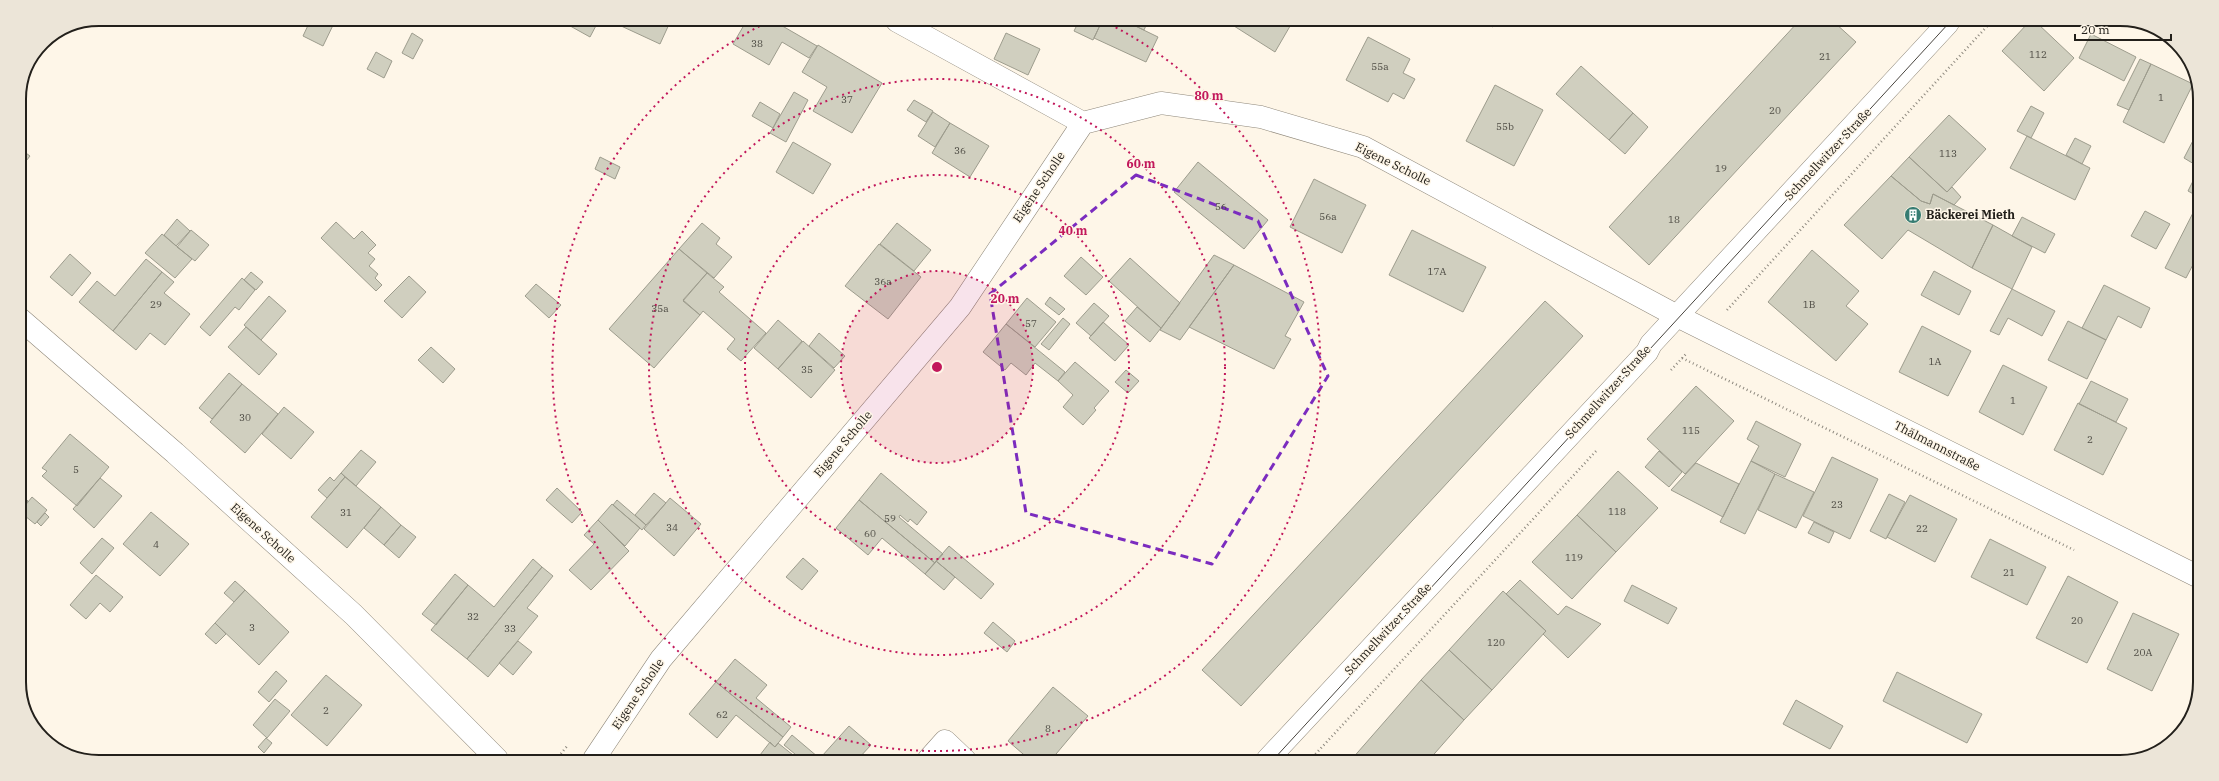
<svg xmlns="http://www.w3.org/2000/svg" width="2219" height="781" viewBox="0 0 2219 781" font-family="'IBM Plex Serif',serif">
<style>
.building{fill:#d0cfbf;stroke:#9d9c8d}
.lines{fill:none;stroke-linecap:round;stroke-linejoin:round}
.minor-casing{stroke:#8f887b;stroke-width:23}
.path{stroke:#8e897f;stroke-width:2.5;stroke-dasharray:1 3;stroke-linecap:butt}
.minor{stroke:#fff;stroke-width:22}
.tram{stroke:#49453f;stroke-width:1}
.marked{fill:none;stroke:#7b2cbf;stroke-width:3;stroke-dasharray:8 5;stroke-linejoin:round}
.ring{fill:none;stroke:#c2185b;stroke-width:2;stroke-dasharray:2 4}
.labels{text-anchor:middle;stroke-width:3;stroke-linejoin:round;paint-order:stroke}
.number-label{font-size:10px;fill:#4e4c44}
.street-label{font-size:12px;fill:#23201b;stroke:#fef6e8}
.poi-label{font-size:12px;font-weight:bold;fill:#23201b;stroke:#fef6e8;text-anchor:start}
.rim{fill:none;stroke:#23201b;stroke-width:2}
.centre{fill:#c2185b;stroke:#fef6e8;stroke-width:2}
.ring-label{font-size:12px;text-anchor:middle;font-weight:bold;fill:#c2185b;stroke:#fef6e8;stroke-width:3;stroke-linejoin:round;paint-order:stroke}
</style>
<rect width="100%" height="100%" fill="#fef6e8"/>
<path class="building" d="M311,19H336L323,46L303,36Z
M549,20H563L560,26Z
M564,20H599L590,37L563,22Z
M622,20H671L660,44L619,25Z
M747,20H772L817,46L809,58L782,42L769,65L733,44Z
M1079,21H1102L1093,40L1074,31Z
M1102,21H1125L1158,37L1146,62L1094,38Z
M1125,21H1148L1144,30Z
M1237,21H1293L1275,52L1234,26Z
M1483,22H1495L1493,27Z
M1798,22L1835,23L1856,42L1649,265L1609,227Z
M2028,23H2037L2074,58L2044,91L2002,51Z
M412,33L423,40L413,59L402,53Z
M1006,33L1040,49L1028,75L994,59Z
M2091,34L2136,57L2124,81L2079,58Z
M1368,37L1410,59L1403,73L1415,79L1404,99L1393,93L1388,102L1346,80Z
M818,45L882,83L852,133L813,111L827,87L802,72Z
M376,52L392,61L384,78L367,69Z
M2140,59L2151,64L2129,110L2117,105Z
M2151,64L2193,84L2164,143L2123,122Z
M1581,66L1633,113L1609,140L1556,94Z
M1495,85L1543,110L1514,166L1466,141Z
M794,92L808,100L786,142L770,133Z
M914,100L933,111L926,122L907,110Z
M760,102L780,114L773,128L752,116Z
M2031,106L2044,113L2031,138L2017,131Z
M933,112L950,123L935,147L918,136Z
M1633,113L1648,127L1625,154L1609,140Z
M1949,115L1986,149L1947,192L1909,157Z
M950,123L989,146L970,177L932,153Z
M2200,127L2199,167L2184,158Z
M2027,136L2090,168L2075,200L2010,168Z
M2075,138L2091,146L2082,164L2066,155Z
M793,142L831,164L813,194L776,172Z
M19,148L30,156L19,170Z
M600,157L620,167L615,179L595,169Z
M1909,157L1947,192L1952,187L1961,197L1954,205L1933,194L1930,204L1921,201L1891,176Z
M1198,162L1268,220L1244,249L1174,192Z
M2197,173L2199,174V197L2188,191Z
M1891,176L1921,201L1930,204L1933,194L1993,225L1972,268L1908,230L1882,259L1844,225Z
M1314,179L1366,205L1342,253L1290,227Z
M2199,201V253L2186,278L2165,268Z
M2145,211L2170,224L2156,249L2131,236Z
M2022,217L2055,234L2045,253L2012,236Z
M177,219L190,231L176,246L164,235Z
M336,222L354,239L362,231L376,245L368,253L375,259L369,266L378,274L375,278L382,285L376,291L321,238Z
M702,223L720,238L716,244L732,257L714,278L679,249Z
M897,223L931,250L914,271L880,244Z
M1993,225L2032,247L2012,289L1972,268Z
M191,230L209,245L195,261L177,247Z
M1412,230L1486,267L1463,312L1389,275Z
M162,234L192,259L175,278L145,253Z
M879,244L921,277L888,319L845,286Z
M679,249L707,273L683,300L700,315L654,368L609,329Z
M1812,250L1859,291L1846,306L1868,324L1836,361L1768,302Z
M70,254L91,273L72,296L50,277Z
M1214,255L1234,265L1180,340L1160,330Z
M1081,257L1103,277L1086,295L1064,276Z
M1130,258L1180,303L1161,328L1109,281Z
M146,259L162,272L113,331L79,302L97,281L115,296Z
M1234,265L1304,302L1285,336L1291,339L1274,369L1189,327Z
M1934,271L1971,291L1959,315L1921,295Z
M162,272L174,282L164,293L190,314L165,345L150,333L136,350L113,331Z
M251,272L263,282L256,290L244,280Z
M707,273L724,287L719,292L766,333L741,361L727,349L735,339L703,311L700,315L683,301Z
M409,276L426,292L402,318L384,301Z
M242,278L255,290L239,310L235,307L210,336L200,327Z
M536,284L561,305L549,318L525,296Z
M2104,285L2150,308L2141,328L2118,316L2106,340L2082,328Z
M2012,289L2055,311L2042,336L2008,318L1999,335L1990,331Z
M269,296L286,311L261,340L244,325Z
M1050,297L1065,309L1059,315L1045,304Z
M1027,298L1056,322L1035,347L1006,324Z
M1545,301L1583,336L1241,706L1202,670Z
M1094,303L1109,316L1091,336L1076,323Z
M1137,307L1161,328L1150,342L1125,321Z
M1063,318L1070,324L1049,350L1041,344Z
M778,320L802,341L778,369L754,348Z
M2068,321L2106,340L2087,379L2048,360Z
M1103,322L1129,345L1115,361L1089,338Z
M1006,324L1065,372L1058,381L1035,363L1026,375L1011,363L1005,370L983,352Z
M1922,326L1971,351L1948,396L1899,372Z
M246,327L277,354L259,375L228,347Z
M819,333L845,356L834,368L809,346Z
M803,341L835,370L811,398L778,369Z
M431,347L455,369L443,383L418,360Z
M1075,362L1109,391L1094,408L1096,410L1083,425L1063,407L1073,395L1058,381Z
M2003,365L2047,387L2023,435L1979,412Z
M1126,370L1139,381L1128,393L1115,382Z
M229,373L242,384L212,419L199,408Z
M2091,381L2128,399L2116,422L2079,404Z
M242,384L278,414L245,453L210,422Z
M1696,386L1734,421L1685,474L1647,439Z
M2078,403L2127,428L2103,475L2054,450Z
M284,407L314,432L291,459L262,434Z
M1756,421L1801,444L1785,477L1751,461L1759,446L1747,439Z
M70,434L109,467L77,506L42,476L47,471L42,468Z
M361,450L376,462L356,486L341,473Z
M1659,451L1682,472L1669,487L1645,467Z
M1832,457L1878,479L1850,539L1803,516Z
M1751,461L1775,474L1745,534L1720,522Z
M1696,463L1739,484L1723,517L1671,490Z
M1618,471L1658,508L1616,552L1577,515Z
M341,473L345,477L327,498L318,490L330,477L334,481Z
M881,473L927,512L917,525L910,519L908,522L900,515L899,517L943,554L935,563L859,500Z
M1775,474L1814,492L1796,528L1758,510Z
M345,477L381,507L347,548L311,517Z
M100,478L122,496L94,528L73,509Z
M557,488L582,512L572,523L546,500Z
M19,493L28,501L19,512Z
M654,493L666,503L646,525L635,515Z
M1889,494L1905,502L1886,539L1870,531Z
M1910,495L1957,519L1935,562L1887,537Z
M32,497L47,510L35,524L20,512Z
M670,498L701,524L674,556L644,529Z
M617,500L646,525L642,530L613,505Z
M859,500L935,563L925,574L882,538L868,555L836,528Z
M612,504L640,528L625,546L598,520Z
M381,507L401,525L384,545L364,528Z
M151,512L189,544L160,576L123,544Z
M45,513L49,517L41,526L37,522Z
M1577,515L1616,552L1572,599L1532,562Z
M598,520L629,551L591,590L569,570L594,544L584,535Z
M1814,522L1834,532L1829,543L1808,533Z
M401,525L416,537L399,558L384,545Z
M102,538L114,548L92,574L80,563Z
M1990,539L2046,567L2027,605L1971,577Z
M949,546L994,584L981,599L936,561Z
M803,558L818,571L802,590L786,577Z
M533,559L542,567L467,659L431,630L468,585L494,607Z
M936,561L955,577L944,590L925,574Z
M542,567L553,576L527,608L538,616L488,677L467,659Z
M455,574L468,585L436,625L422,614Z
M96,575L123,597L110,612L100,603L86,619L70,605Z
M2068,576L2118,602L2087,663L2036,638Z
M1520,580L1558,615L1566,606L1601,624L1568,658L1543,634L1546,631L1506,594Z
M235,581L245,590L234,602L224,593Z
M1632,585L1677,608L1668,624L1624,601Z
M245,590L289,632L259,665L215,623Z
M1503,591L1546,631L1492,690L1449,650Z
M2133,613L2179,634L2152,691L2107,669Z
M993,622L1015,641L1007,652L984,633Z
M215,623L226,634L216,644L205,634Z
M518,641L532,652L513,675L499,663Z
M1449,650L1492,690L1464,720L1421,680Z
M735,659L767,685L756,698L791,727L783,737L716,682Z
M276,671L287,681L269,702L258,692Z
M1897,672L1982,714L1967,743L1883,701Z
M326,675L362,705L327,746L291,715Z
M1421,680L1464,720L1428,761L1351,760Z
M716,682L783,737L775,747L736,715L717,738L689,714Z
M1053,687L1088,716L1051,760H1030L1008,741Z
M275,699L290,711L267,738L253,725Z
M1796,700L1843,726L1830,749L1783,724Z
M849,726L871,745L858,759H826L822,756Z
M792,735L818,757L816,759H801L784,745Z
M266,738L272,743L264,753L258,747Z
M770,742L775,747L778,743L798,759H765L760,755Z"/>
<g class="lines">
<g class="minor-casing">
<path id="minor" d="M897,21L1083,123L1161,103L1261,117L1363,147L1677,316L2197,576
M19,318L175,453L354,615L497,759
M594,759L661,659L960,307L1083,123
M928,760L945,741L965,760
M1267,760L1647,352L1651,344L1948,23"/>
</g>
<path class="path" d="M1727,310L1990,23
M1682,358L2074,550
M1671,370L1687,353
M530,759L559,756L568,745
M1310,760L1597,450"/>
<use href="#minor" class="minor"/>
<path class="tram" d="M1273,760L1949,23"/>
</g>
<path class="marked" d="M1136,175L1258,221L1328,376L1212,564L1026,513L990,294Z"/>
<circle cx="937" cy="367" r="96" fill="#c2185b" fill-opacity=".12"/>
<g class="ring">
<circle cx="937" cy="367" r="96"/>
<circle cx="937" cy="367" r="192"/>
<circle cx="937" cy="367" r="288"/>
<path d="M1105 22A384 384 0 1 1 772 20"/>
</g>
<defs>
<g id="building-disc" transform="scale(0.9)"><circle r="9.5" fill="#367c72" stroke="#fef6e8"/><path d="M-4-6H4V6H1V3H-1V6H-4ZM-2.5-4.3h1.7v1.8h-1.7ZM.8-4.3h1.7v1.8H.8ZM-2.5-1h1.7V.8h-1.7ZM.8-1h1.7V.8H.8Z" fill="#fff"/></g>
</defs>
<g fill-rule="evenodd">
<use href="#building-disc" x="1913" y="215"/>
</g>
<g class="labels">
<g class="number-label">
<text x="757" y="47">38</text>
<text x="2038" y="58">112</text>
<text x="1825" y="60">21</text>
<text x="1380" y="70">55a</text>
<text x="2161" y="101">1</text>
<text x="847" y="103">37</text>
<text x="1775" y="114">20</text>
<text x="1505" y="130">55b</text>
<text x="960" y="154">36</text>
<text x="1948" y="157">113</text>
<text x="1721" y="172">19</text>
<text x="1221" y="210">56</text>
<text x="1328" y="220">56a</text>
<text x="1674" y="223">18</text>
<text x="1437" y="275">17A</text>
<text x="883" y="285">36a</text>
<text x="156" y="308">29</text>
<text x="1809" y="308">1B</text>
<text x="660" y="312">35a</text>
<text x="1031" y="327">57</text>
<text x="1935" y="365">1A</text>
<text x="807" y="373">35</text>
<text x="2013" y="404">1</text>
<text x="245" y="421">30</text>
<text x="1691" y="434">115</text>
<text x="2090" y="443">2</text>
<text x="76" y="473">5</text>
<text x="1837" y="508">23</text>
<text x="1617" y="515">118</text>
<text x="346" y="516">31</text>
<text x="890" y="522">59</text>
<text x="672" y="531">34</text>
<text x="1922" y="532">22</text>
<text x="870" y="537">60</text>
<text x="156" y="548">4</text>
<text x="1574" y="561">119</text>
<text x="2009" y="576">21</text>
<text x="473" y="620">32</text>
<text x="2077" y="624">20</text>
<text x="252" y="631">3</text>
<text x="510" y="632">33</text>
<text x="1496" y="646">120</text>
<text x="2143" y="656">20A</text>
<text x="326" y="714">2</text>
<text x="722" y="718">62</text>
<text x="1048" y="732">8</text>
</g>
<g class="street-label">
<text transform="translate(1828 154) rotate(-47)" y="4">Schmellwitzer Straße</text>
<text transform="translate(1393 164) rotate(26)" y="4">Eigene Scholle</text>
<text transform="translate(1039 187) rotate(-56)" y="4">Eigene Scholle</text>
<text transform="translate(1608 392) rotate(-48)" y="4">Schmellwitzer Straße</text>
<text transform="translate(843 444) rotate(-50)" y="4">Eigene Scholle</text>
<text transform="translate(1937 446) rotate(27)" y="4">Thälmannstraße</text>
<text transform="translate(263 533) rotate(42)" y="4">Eigene Scholle</text>
<text transform="translate(1388 629) rotate(-47)" y="4">Schmellwitzer Straße</text>
<text transform="translate(638 694) rotate(-56)" y="4">Eigene Scholle</text>
</g>
<g class="poi-label">
<text x="1926" y="219">Bäckerei Mieth</text>
</g>
</g>
<path d="M0 0H2219V781H0ZM99 26H2120A73 73 0 0 1 2193 99V682A73 73 0 0 1 2120 755H99A73 73 0 0 1 26 682V99A73 73 0 0 1 99 26Z" fill="#ece5d8" fill-rule="evenodd"/>
<path class="rim" d="M99 26H2120A73 73 0 0 1 2193 99V682A73 73 0 0 1 2120 755H99A73 73 0 0 1 26 682V99A73 73 0 0 1 99 26Z"/>
<circle cx="937" cy="367" r="6" class="centre"/>
<g class="ring-label">
<text x="1209" y="100">80 m</text>
<text x="1141" y="168">60 m</text>
<text x="1073" y="235">40 m</text>
<text x="1005" y="303">20 m</text>
</g>
<path d="M2075 34v6h96v-6" fill="none" stroke="#23201b" stroke-width="2"/>
<text x="2081" y="34" font-size="12" fill="#23201b" stroke="#fef6e8" stroke-width="3" paint-order="stroke">20 m</text>
</svg>
